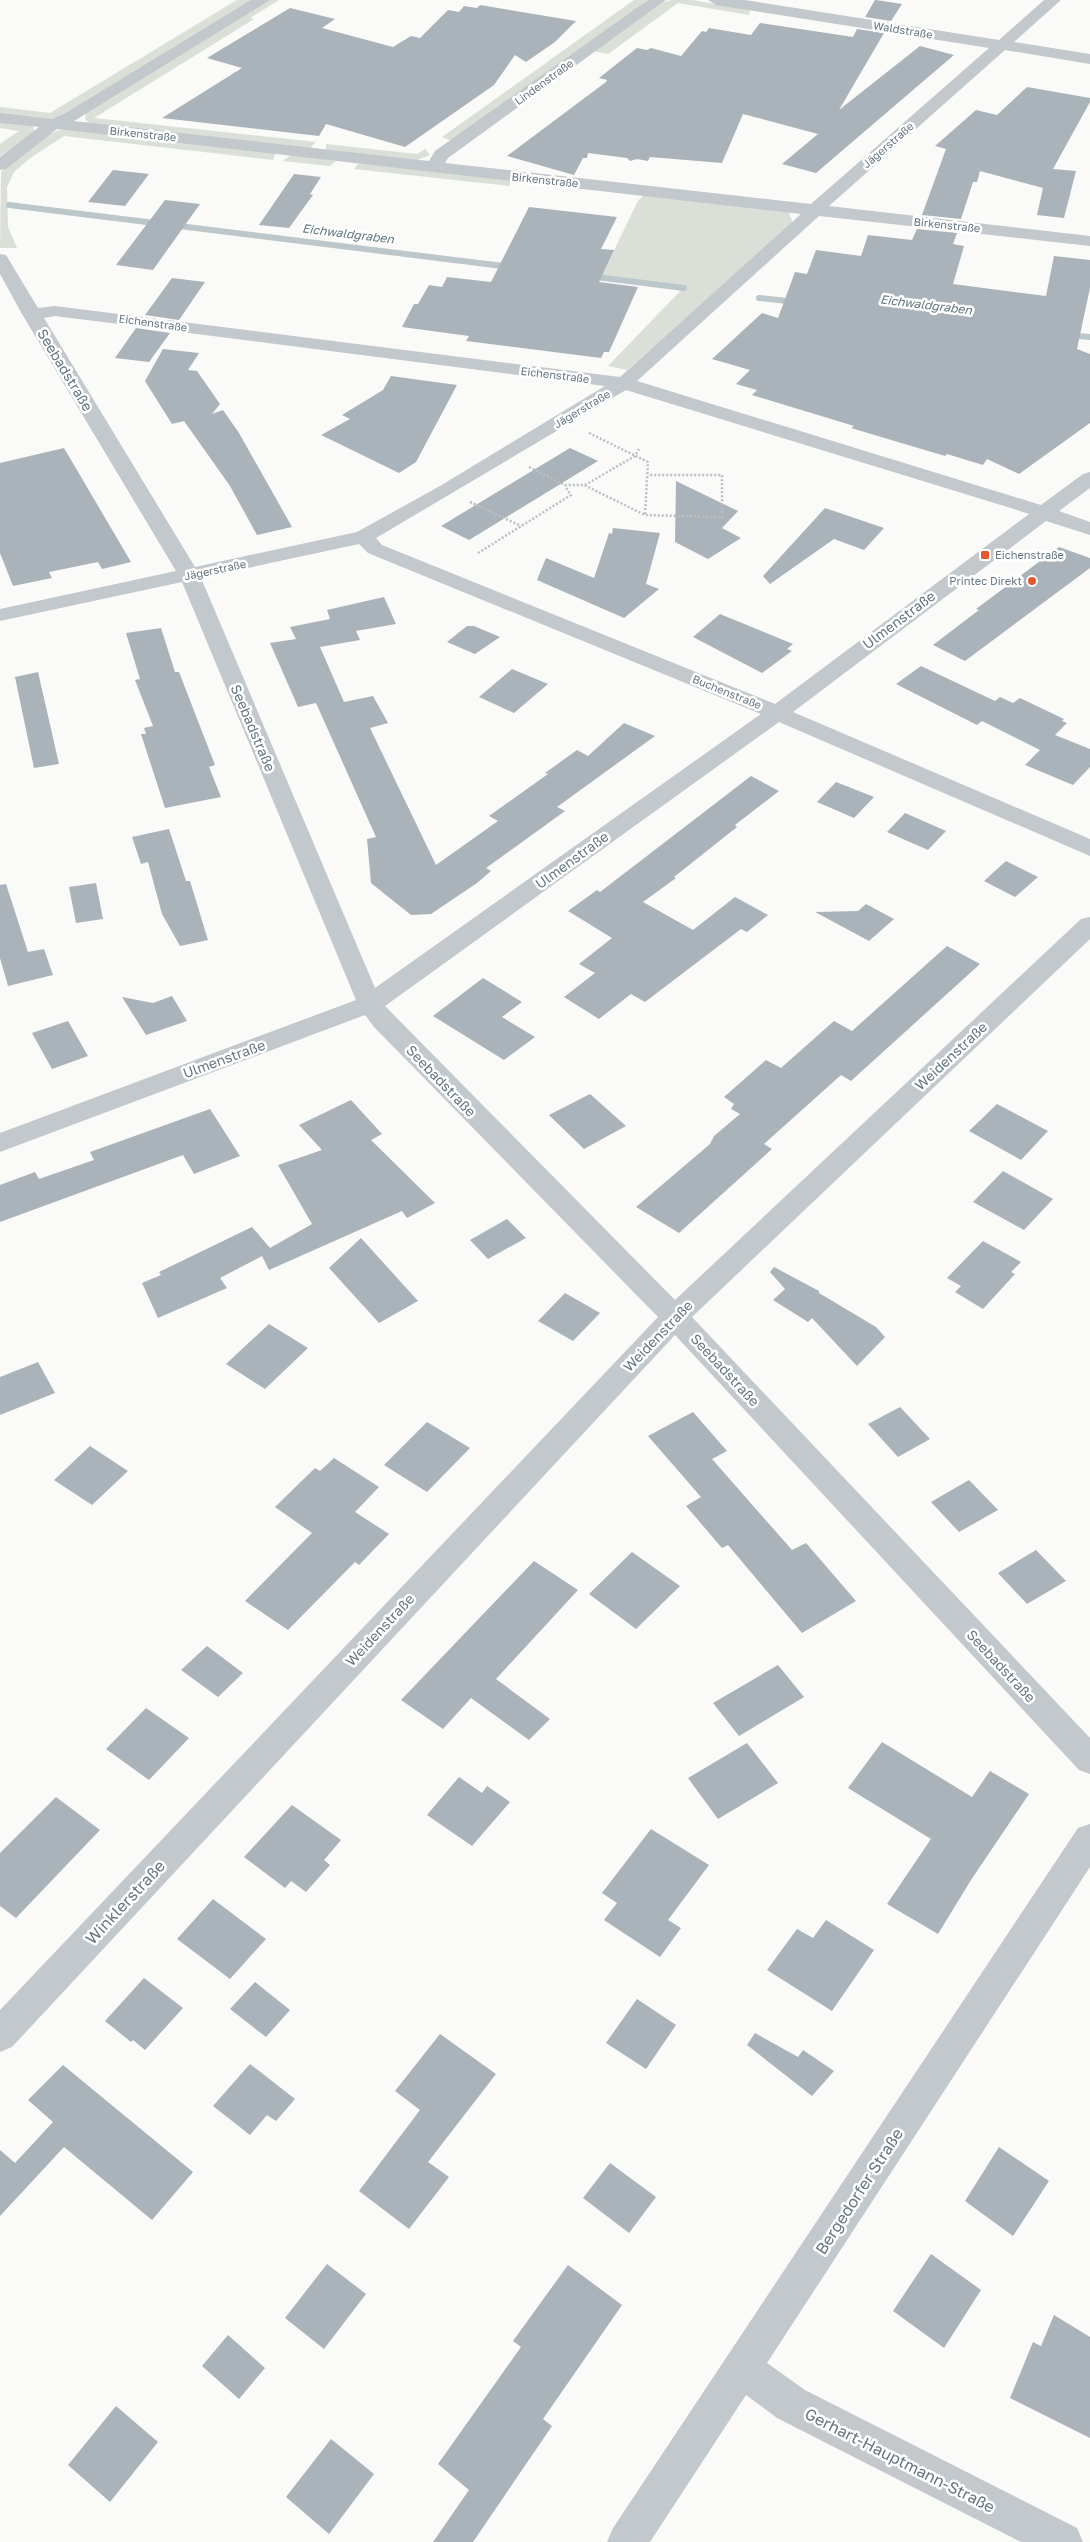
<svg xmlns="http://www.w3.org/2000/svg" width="1090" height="2542" viewBox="0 0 1090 2542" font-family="'Golos Text',sans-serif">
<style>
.green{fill:#dadfd7}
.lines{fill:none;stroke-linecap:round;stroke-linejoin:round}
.stream{stroke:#bbc7cb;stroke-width:6}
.building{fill:#aab3b9}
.path{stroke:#bbbfc2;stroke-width:2.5;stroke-dasharray:2 2;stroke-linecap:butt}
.minor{fill:#c3c8cc;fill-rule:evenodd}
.poi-dot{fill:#e4572e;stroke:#fff;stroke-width:2}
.labels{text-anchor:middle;stroke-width:5;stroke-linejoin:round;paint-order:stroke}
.far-street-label{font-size:11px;fill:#657683;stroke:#fff}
.far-poi-label{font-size:11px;fill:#657683;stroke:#fff;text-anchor:start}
.far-water-label{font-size:12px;font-style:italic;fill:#60757c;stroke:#fff}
.street-label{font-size:14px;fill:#657683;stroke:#fff}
.near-street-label{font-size:16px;fill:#657683;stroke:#fff}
</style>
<rect width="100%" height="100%" fill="#fafaf8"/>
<path class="green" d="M237,0H254L70,117L49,119L0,114V107L50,113Z
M267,0H279L250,18L254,19L94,118L316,142L309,149L91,125L85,119L86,113Z
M634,0H647L626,19L458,139L449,140L442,137Z
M672,0H692L750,10L749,15L678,3L608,54L593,51L664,2Z
M0,121L33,126L34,132L0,156V144L19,131L0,128Z
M62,129L276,152L273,160L64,136L29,159L14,172L7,187L8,227L17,248H0L1,172C18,155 39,137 62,129Z
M326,144L417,154L425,149L430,155L417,160L326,150Z
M292,154L336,161L330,166L283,161Z
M359,163L510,179V186L354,169Z
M645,194L789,212L792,221L790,226L627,370L608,366L685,286L602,275L638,201Z"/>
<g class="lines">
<path class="stream" d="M9,205L511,267
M588,276L684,288
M759,298L796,302
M1066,335L1090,337"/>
</g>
<path class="building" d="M875,0H876L902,4L891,21L865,17Z
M480,5L576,21L555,42L526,62L515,55L494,85L405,147L326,124L319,136L162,118L242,68L207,58L290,8L335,19L322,28L393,47L411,36L420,38L448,10L459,12L464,6L477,8Z
M760,23L853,37L857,29L884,33L839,110L920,46L954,55L816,173L782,164L818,134L743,114L722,163L650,157L648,161L637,159L630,161L627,158L588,153L587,158H583L574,175L507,156L606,82L607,80L599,78L637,48L647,50L651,48L681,56L702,31L706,32L709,28L751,35Z
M1027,87L1090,98V102L1053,169L1076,171L1064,218L1037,215L1043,188L980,171L977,182H973L961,219L922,215L946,149L935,146L976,110L997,115Z
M113,170L149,174L125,206L88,202Z
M294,174L321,177L310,194L313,195L289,228L259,225Z
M165,200L200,204L153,270L116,265Z
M529,207L617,217L601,249L614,250L599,282L638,287L609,352H604L601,358L466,341L469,336L402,327L414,304H418L429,285L442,287L447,277L491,282Z
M917,229L957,233L953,244L964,246L953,284L1046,296L1054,256L1090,260V288L1077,349L1090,354V423L1019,474L987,459L983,465L947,454L945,456L851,428L854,426L752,395L757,390L736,384L750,370L712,359L762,313L778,318L795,272L807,274L816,250L861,256L868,235L912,240Z
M172,278L205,282L179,320L145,315Z
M136,328L170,333L149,362L115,358Z
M163,349L199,353L188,370L197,371L220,404L212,414L223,410L239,433L292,527L257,535L230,486L184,421L172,424L145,381Z
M391,376L457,385L416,462L399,473L321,435L350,419L342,415L383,390Z
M64,448L131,562L102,569L98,562L49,572L52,578L13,586L0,553V463Z
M570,448L598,461L469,540L441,526Z
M676,481L738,511L722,528L741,538L708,559L675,542Z
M825,508L884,528L864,550L834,539L770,584L763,576Z
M613,528L660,533L646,584L659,589L624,618L537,580L546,558L594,578L609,533L612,534Z
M1059,547L1090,558V568L965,661L933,645L979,610L976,609Z
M384,597L396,624L356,631L360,640L320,647L344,702L373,696L388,723L370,728L436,865L498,821L489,816L548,774L545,773L577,750L588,756L624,723L655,736L557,807L565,811L486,868L491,871L477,883L431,914L411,915L371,883L367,839L376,837L316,703L298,707L270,643L296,639L290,627L330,619L327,610Z
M720,614L793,644L787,649L792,651L762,673L693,637Z
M467,626H474L500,637L475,654L447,642Z
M161,628L175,672H179L215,765L209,767L221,797L165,808L141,734H146L144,728L153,726L135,680L140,679L126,633Z
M921,666L995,701L1000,697L1013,703L1020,698L1064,719L1062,721L1067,723L1040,750L982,721L977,725L896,684Z
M512,669L548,684L514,713L479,697Z
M38,672L59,764L34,768L15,677Z
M1055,735L1090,749V767L1073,785L1025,765Z
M751,776L779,791L735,825L737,827L674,877L676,878L643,902L693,930L735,897L768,915L747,932L741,929L645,1002L631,994L599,1019L564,997L595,973L579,964L612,938L568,911L597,890L600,892Z
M836,782L874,797L854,818L817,802Z
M905,813L946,831L928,850L887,832Z
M169,829L186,881H190L208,940L180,946L162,914L148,862L141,864L132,837Z
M1006,861L1038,877L1015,897L984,881Z
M96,883L103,919L76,923L69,887Z
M6,884L28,952L44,949L53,975L8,986L0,958V885Z
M866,904L894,919L869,941L815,912L858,911Z
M947,946L980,964L851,1081L841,1075L764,1144L772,1149L679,1233L636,1207L710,1144L714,1136L740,1114L731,1109L734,1104L724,1097L766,1060L781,1068L834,1021L852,1031Z
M483,978L522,1002L502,1017L535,1037L504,1060L433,1016Z
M172,996L187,1021L146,1035L122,997L153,1003Z
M68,1021L88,1056L52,1069L32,1033Z
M590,1094L626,1126L584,1149L549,1115Z
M351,1100L382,1134L371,1140L435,1203L407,1218L402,1211L269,1270L262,1256L220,1278L227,1288L158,1318L142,1283L161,1275L159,1272L252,1227L270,1248L312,1224L278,1165L322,1150L299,1125Z
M997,1104L1048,1131L1021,1160L969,1131Z
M210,1109L240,1156L194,1174L183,1155L0,1222V1185L35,1172L39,1179L94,1160L90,1152Z
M1003,1171L1053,1199L1024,1230L973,1202Z
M507,1219L526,1238L488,1259L470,1240Z
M361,1238L418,1301L379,1323L329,1268Z
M983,1241L1021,1262L1011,1272L1015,1274L983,1309L955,1292L961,1286L947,1278Z
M774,1267L819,1291V1293L876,1327L885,1337L857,1366L812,1318L808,1322L773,1300L785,1289L770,1272Z
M565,1293L600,1313L573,1341L538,1321Z
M269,1324L308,1348L265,1389L226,1364Z
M38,1362L55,1393L0,1415V1377Z
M900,1407L930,1439L898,1457L868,1424Z
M693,1412L727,1451L712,1459L792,1550L806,1543L856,1601L802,1633L728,1545L722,1548L686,1506L701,1497L648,1436Z
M427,1422L470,1448L427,1492L384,1465Z
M90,1446L128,1471L92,1505L54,1480Z
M334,1458L379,1487L355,1512L389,1534L359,1565L355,1562L288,1630L245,1601L312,1533L275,1507L315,1468L320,1471Z
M969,1480L998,1510L959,1532L931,1502Z
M1036,1550L1066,1581L1027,1604L998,1573Z
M632,1552L680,1586L636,1629L589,1594Z
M534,1561L578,1590L496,1679L550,1719L529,1740L471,1698L443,1729L401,1700Z
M207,1646L243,1673L218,1697L181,1670Z
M778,1665L804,1697L739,1736L713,1703Z
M146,1708L189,1738L149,1780L106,1749Z
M882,1742L972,1797L990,1771L1029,1794L971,1880L938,1934L887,1904L931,1839L848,1788Z
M747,1743L778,1783L718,1819L688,1778Z
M459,1777L482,1793L487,1786L510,1802L472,1846L427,1815Z
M56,1797L100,1830L16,1918L0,1906V1853Z
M292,1805L341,1840L324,1860L330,1865L306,1892L291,1881L285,1888L244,1857Z
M651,1829L709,1865L668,1920L681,1928L660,1957L604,1920L617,1903L602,1893Z
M213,1899L266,1939L230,1979L177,1939Z
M826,1920L874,1950L832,2011L767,1970L797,1929L813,1938Z
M144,1978L183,2008L145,2050L133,2040L131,2042L105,2021Z
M255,1982L290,2010L266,2037L230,2009Z
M637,1999L676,2025L646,2069L606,2043Z
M755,2033L798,2057L803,2050L834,2071L812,2096L747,2045Z
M440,2034L496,2074L428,2162L449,2177L409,2229L359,2191L420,2110L395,2091Z
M250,2064L295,2099L276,2121L267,2115L250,2135L213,2106Z
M63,2065L193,2172L152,2220L64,2147L0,2216V2150L15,2163L53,2122L28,2100Z
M999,2147L1049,2181L1013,2236L965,2201Z
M610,2163L656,2197L629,2233L583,2198Z
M931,2254L981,2290L944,2348L893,2311Z
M327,2264L366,2294L324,2349L285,2318Z
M568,2265L622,2305L543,2419L552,2426L473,2542H433L469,2490L438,2464L521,2347L513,2341Z
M1054,2315L1090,2337V2438L1010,2398L1033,2342L1041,2346Z
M228,2335L265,2368L239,2399L202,2366Z
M116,2406L158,2442L110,2502L68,2465Z
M331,2439L374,2474L329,2534L286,2497Z"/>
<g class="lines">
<path class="path" d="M589,433L648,462L645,515
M529,467L565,485H584L645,515L722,517V475H648
M585,485L635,456L639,449
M470,502L521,526
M478,553L571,495L565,486"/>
<path class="minor" d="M251,0H270L74,121L429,161L435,151L648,0H666L448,158L445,163L811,204L989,48L716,5L708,0H745L999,40L1044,0H1061L1014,42L1090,54V64L1005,50L829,206L1090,236V246L819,216L637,381L1041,505L1083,474L1090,472V488L1059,511L1090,522V535L1046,521L793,712L1090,839V856L779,722L385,1006L675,1300L1081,919L1090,917V939L692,1317L1090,1738V1774L1079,1770L675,1335L12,2047L0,2052V2010L658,1317L374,1027L365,1015L0,1152V1133L356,1000L182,582L0,621V609L176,571L22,314L0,274V254L6,255L38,308L55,306L620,377L801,214L57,129L6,169L0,170V157L39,127L0,123V113L52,119L64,114ZM55,316L605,386L440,486L357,532L195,567L44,318ZM626,390L1014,509L1029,514L775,704L382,545L376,538ZM359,544L368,553L761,714L375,988L201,578Z
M1090,1824V1867L767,2363L805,2390L1077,2528L1083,2542H1021L777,2418L746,2395L650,2542H607L613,2528L1078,1828Z"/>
</g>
<g class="poi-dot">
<rect x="980" y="550" width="10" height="10" rx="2.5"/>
<circle cx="1032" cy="581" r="5"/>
</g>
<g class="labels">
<g class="far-street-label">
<text transform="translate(903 30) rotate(9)" y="4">Waldstraße</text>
<text transform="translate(544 82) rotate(-36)" y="4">Lindenstraße</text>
<text transform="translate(143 134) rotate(6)" y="4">Birkenstraße</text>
<text transform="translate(888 145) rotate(-41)" y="4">Jägerstraße</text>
<text transform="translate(545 180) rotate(6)" y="4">Birkenstraße</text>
<text transform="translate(947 225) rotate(6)" y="4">Birkenstraße</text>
<text transform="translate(153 323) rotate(8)" y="4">Eichenstraße</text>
<text transform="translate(555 375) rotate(7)" y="4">Eichenstraße</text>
<text transform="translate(582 409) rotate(-31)" y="4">Jägerstraße</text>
<text transform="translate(215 570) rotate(-12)" y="4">Jägerstraße</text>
<text transform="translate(727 692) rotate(22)" y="4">Buchenstraße</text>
</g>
<g class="far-poi-label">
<text x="995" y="559">Eichenstraße</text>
<text x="1022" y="585" text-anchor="end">Printec Direkt</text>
</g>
<g class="far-water-label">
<text transform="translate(348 234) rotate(7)" y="4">Eichwaldgraben</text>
<text transform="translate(926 305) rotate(7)" y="4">Eichwaldgraben</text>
</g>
<g class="street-label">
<text transform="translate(65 370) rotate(59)" y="5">Seebadstraße</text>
<text transform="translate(899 620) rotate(-37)" y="5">Ulmenstraße</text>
<text transform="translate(253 728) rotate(67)" y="5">Seebadstraße</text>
<text transform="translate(572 860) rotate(-36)" y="5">Ulmenstraße</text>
<text transform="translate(951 1056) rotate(-43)" y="5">Weidenstraße</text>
<text transform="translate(224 1059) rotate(-20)" y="5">Ulmenstraße</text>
<text transform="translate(441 1081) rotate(46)" y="5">Seebadstraße</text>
<text transform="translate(658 1336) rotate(-46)" y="5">Weidenstraße</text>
<text transform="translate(725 1370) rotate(47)" y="5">Seebadstraße</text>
<text transform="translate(380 1630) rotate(-47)" y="5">Weidenstraße</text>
<text transform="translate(1001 1666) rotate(47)" y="5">Seebadstraße</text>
</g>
<g class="near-street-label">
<text transform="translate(125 1902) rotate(-47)" y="6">Winklerstraße</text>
<text transform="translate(859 2191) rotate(-57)" y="6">Bergedorfer Straße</text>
<text transform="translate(900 2460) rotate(27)" y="6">Gerhart-Hauptmann-Straße</text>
</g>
</g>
</svg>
